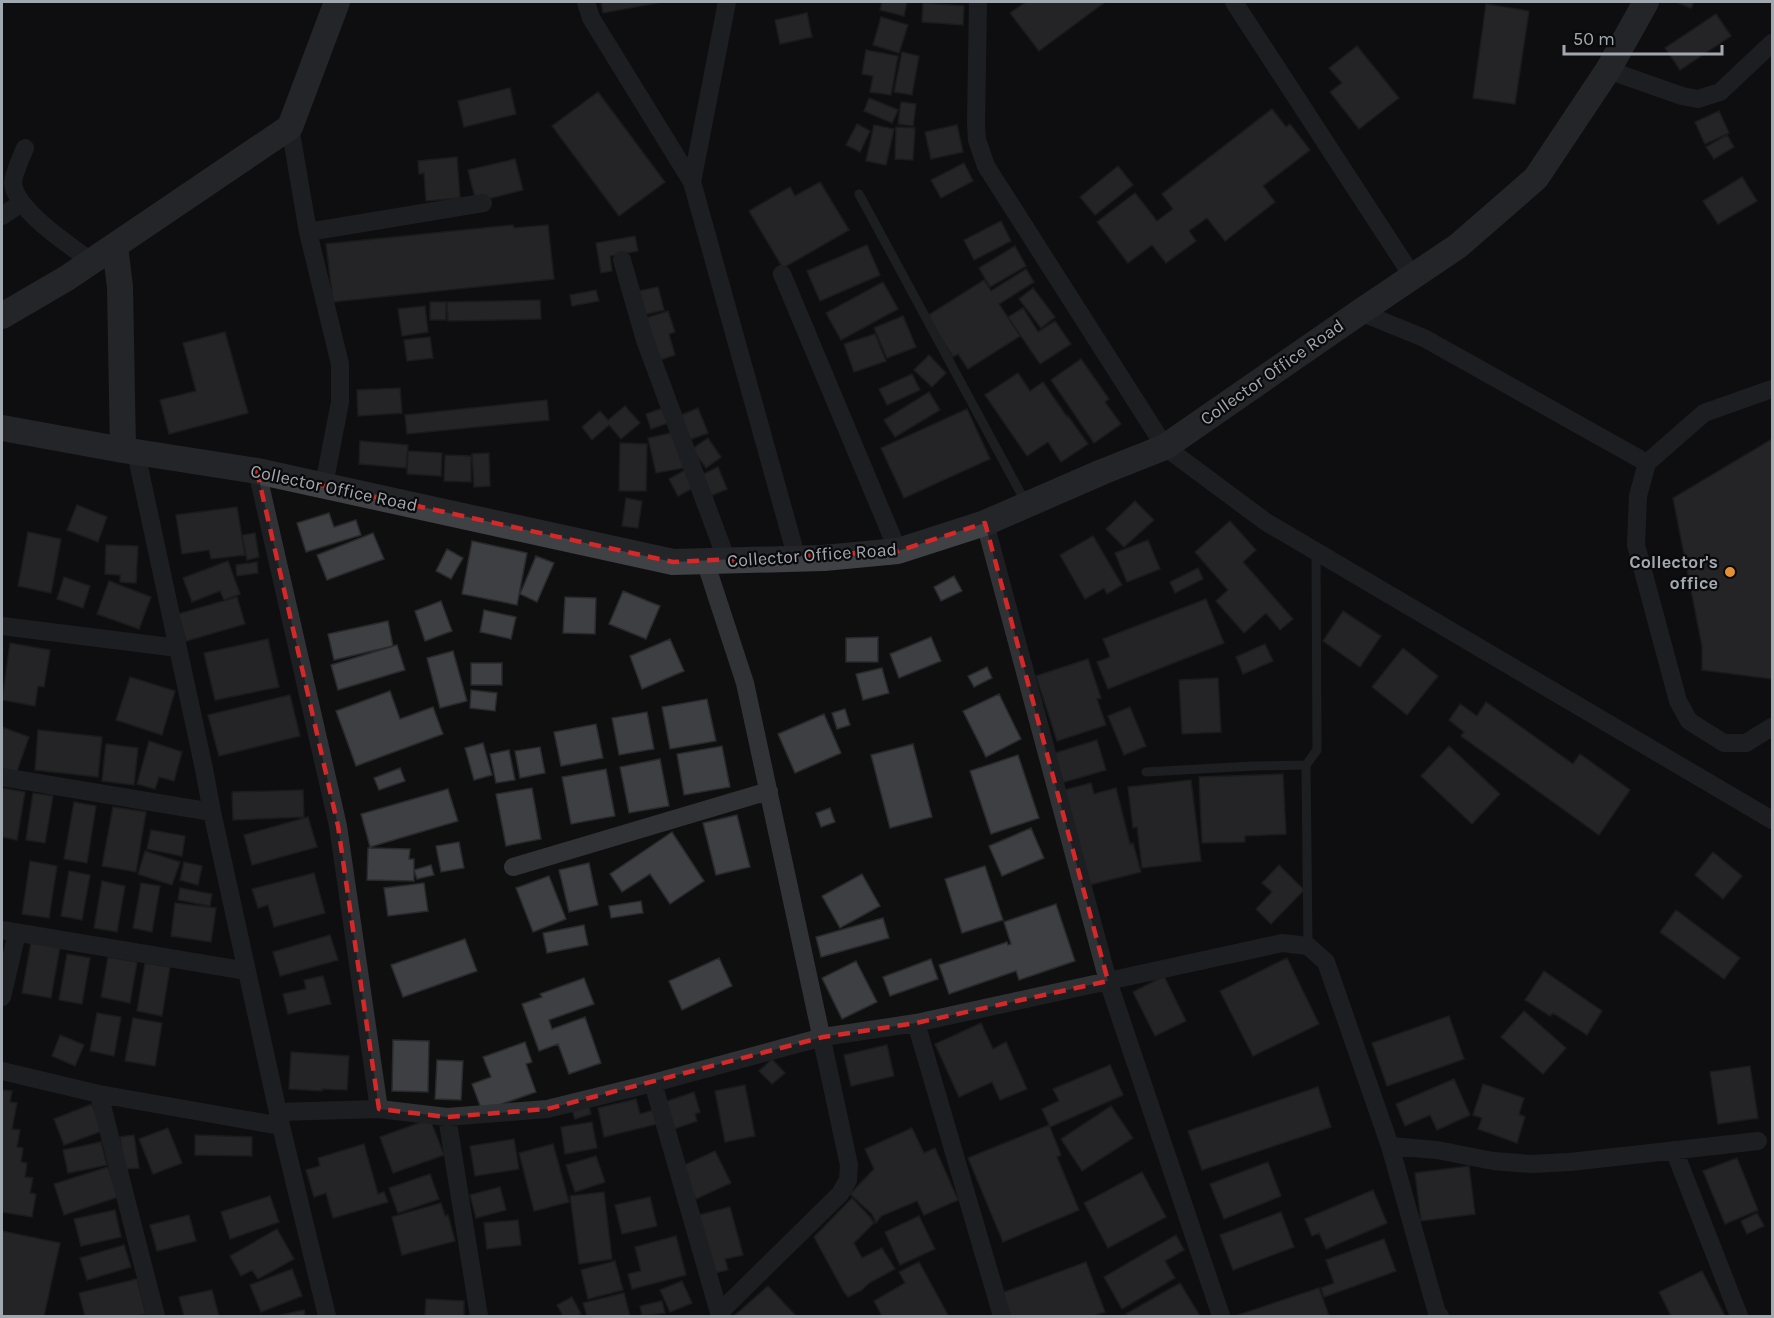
<svg xmlns="http://www.w3.org/2000/svg" width="1774" height="1318" viewBox="0 0 1774 1318" font-family="Karla,sans-serif">
<style>
.building{fill:#3e3f43;stroke:#292a2c;stroke-width:1.5}
.lines{fill:none;stroke-linecap:round;stroke-linejoin:round}
.lane{stroke:#303235;stroke-width:9}
.street{stroke:#303235;stroke-width:18}
.secondary{stroke:#3f4145;stroke-width:26}
.marked{fill:none;stroke:#d62828;stroke-width:4.5;stroke-dasharray:12 8;stroke-linejoin:round}
.poi-dot{fill:#e59032;stroke:#0a0a0b;stroke-width:2}
.labels{text-anchor:middle;stroke-width:4.5;stroke-linejoin:round;paint-order:stroke}
.street-label{font-size:18px;fill:#a1a8b0;stroke:#0a0a0b}
.poi-label{font-size:18px;font-weight:bold;fill:#a1a8b0;stroke:#0a0a0b;text-anchor:end}
</style>
<rect width="100%" height="100%" fill="#0f0f10"/>
<path class="building" d="M601,2H663L603,13Z
M882,2H907L904,16L880,10Z
M1026,2H1105L1039,51L1010,13Z
M1676,2H1694L1691,8Z
M923,3L964,6L963,25L922,22Z
M1486,4L1529,11L1515,104L1473,98Z
M807,13L812,37L780,44L775,20Z
M1716,14L1731,36L1680,70L1665,48Z
M881,17L908,25L899,53L873,45Z
M1357,46L1399,98L1359,129L1330,92L1342,83L1329,68Z
M866,50L898,56L891,95L870,92L873,76L862,74Z
M902,52L919,56L912,95L894,92Z
M510,88L516,114L464,127L458,101Z
M598,92L665,182L619,216L552,126Z
M869,98L898,110L892,123L864,111Z
M901,102L916,104L913,126L898,124Z
M1272,109L1286,127L1290,124L1310,150L1263,186L1275,202L1225,241L1207,218L1189,231L1196,241L1166,263L1152,245L1128,263L1097,222L1135,193L1157,221L1173,209L1162,194Z
M1719,111L1729,133L1705,144L1695,122Z
M857,124L870,131L860,152L846,145Z
M874,125L894,129L886,165L866,161Z
M957,125L963,152L931,159L925,132Z
M896,127L915,128L913,160L895,159Z
M1727,135L1734,147L1714,159L1706,147Z
M457,157L460,198L426,201L424,173L419,174L418,161Z
M515,159L523,190L476,202L468,170Z
M964,163L973,181L941,198L931,180Z
M1118,166L1133,185L1095,215L1080,197Z
M1742,177L1757,201L1718,224L1703,201Z
M820,182L849,230L783,268L749,211L790,187L795,196Z
M1001,221L1011,241L974,260L964,240Z
M513,225L514,228L548,225L554,279L333,302L326,244Z
M635,236L638,251L610,256L612,271L601,273L596,243Z
M867,245L880,275L820,301L807,271Z
M1015,246L1026,266L990,287L979,268Z
M1026,269L1034,282L999,304L1020,336L968,369L958,354L953,357L927,316L984,280L991,291Z
M883,282L898,309L841,340L826,313Z
M658,287L664,310L643,315L638,291Z
M1033,288L1055,317L1041,328L1019,299Z
M596,290L599,301L572,306L570,295Z
M540,300L541,319L448,321L447,302Z
M430,302H446V320H430Z
M425,306L428,332L402,336L398,309Z
M1023,308L1038,332L1055,321L1071,344L1040,364L1008,317Z
M668,311L675,332L669,334L675,355L657,361L643,319Z
M903,316L916,347L887,358L874,328Z
M225,332L248,413L169,434L160,400L196,391L183,343Z
M875,334L886,361L854,372L844,344Z
M430,337L433,358L407,361L404,340Z
M929,355L946,373L932,387L914,370Z
M1081,359L1109,399L1105,402L1121,424L1094,443L1051,380Z
M1018,373L1030,391L1043,382L1067,417L1068,416L1088,444L1061,462L1048,442L1027,456L985,395Z
M912,374L920,390L887,405L879,389Z
M400,388L402,413L358,416L357,390Z
M929,392L940,410L895,437L884,420Z
M547,400L549,420L407,434L405,415Z
M625,406L640,423L621,439L609,425L592,440L582,427L600,411L608,420Z
M666,407L671,422L651,429L646,414Z
M698,408L708,433L689,440L679,416Z
M967,409L990,459L904,498L881,448Z
M676,432L684,468L656,473L648,438Z
M708,438L721,457L706,468L692,449Z
M1772,439V679L1702,670V646L1673,498Z
M360,441L408,445L406,468L359,464Z
M620,443L647,444L646,491H619Z
M408,451L442,453L441,476L407,474Z
M489,453L490,486L474,487L472,454Z
M445,455L471,456V482L444,481Z
M718,467L727,489L708,497L699,476Z
M685,470L695,487L678,496L669,479Z
M626,498L642,501L638,528L622,526Z
M1135,501L1154,520L1124,547L1106,529Z
M77,505L107,517L98,542L67,530Z
M237,507L245,555L211,559L209,550L182,554L176,515Z
M329,513L334,527L356,520L361,535L306,552L297,523Z
M1230,521L1256,550L1243,562L1293,619L1280,630L1266,613L1244,633L1216,601L1228,590L1195,552Z
M28,532L61,539L51,593L18,586Z
M255,533L259,557L247,560L242,535Z
M373,533L384,559L327,580L317,555Z
M1093,536L1122,585L1107,594L1104,588L1085,599L1060,555Z
M1148,540L1160,569L1127,582L1115,553Z
M472,541L527,553L517,605L462,594Z
M106,545L138,546L136,583L120,582V575L105,574Z
M447,549L463,558L451,579L436,571Z
M536,556L554,563L537,602L520,594Z
M228,561L240,594L224,600L220,591L192,602L183,578Z
M257,562L258,573L237,576L236,565Z
M1198,568L1203,579L1175,593L1170,582Z
M954,576L962,591L941,601L934,587Z
M64,577L90,586L83,608L57,599Z
M109,581L151,597L139,629L97,614Z
M623,591L660,606L646,639L609,624Z
M237,597L245,624L186,641L178,614Z
M565,597L596,598L595,634L563,633Z
M1206,599L1224,643L1108,689L1097,662L1110,657L1103,639Z
M441,601L452,631L425,641L415,611Z
M484,610L516,617L511,639L480,632Z
M1343,611L1381,636L1360,667L1323,641Z
M388,621L393,646L334,660L328,634Z
M878,637V662H846V638Z
M931,637L941,661L899,678L890,654Z
M268,639L279,687L215,700L204,653Z
M670,639L684,671L642,689L630,656Z
M10,643L50,650L44,687L38,686L35,706L2,700Z
M1265,644L1273,661L1243,674L1236,657Z
M397,645L405,670L338,690L331,665Z
M1403,648L1438,676L1407,715L1372,687Z
M453,651L467,701L440,708L427,658Z
M1088,659L1101,698L1097,699L1106,725L1057,741L1036,676Z
M471,663H502V685H471Z
M987,667L992,678L974,687L968,676Z
M882,668L889,693L863,700L856,674Z
M130,677L175,691L162,735L116,720Z
M1218,678L1221,732L1182,734L1179,680Z
M471,690L497,693L495,711L470,708Z
M390,691L400,719L433,707L443,734L356,766L336,711Z
M999,694L1021,739L986,757L963,711Z
M290,695L300,736L219,756L208,715Z
M707,699L716,741L670,749L662,707Z
M1486,702L1573,764L1580,754L1630,790L1599,835L1461,736L1464,732L1449,720L1460,704L1477,716Z
M1130,707L1146,746L1124,755L1108,716Z
M845,709L850,725L837,729L832,713Z
M647,712L654,749L619,755L612,718Z
M824,714L841,753L795,773L778,734Z
M596,724L603,758L561,766L554,732Z
M2,727L29,737L16,774L2,769Z
M38,730L102,737L98,777L35,770Z
M1097,740L1106,770L1061,783L1052,754Z
M149,741L182,752L174,781L159,777L155,789L137,784Z
M483,743L492,775L474,780L465,748Z
M106,744L138,748L134,785L102,781Z
M913,744L932,817L890,828L871,755Z
M722,746L730,787L684,795L677,754Z
M1449,746L1500,794L1472,824L1421,776Z
M540,747L545,773L520,778L515,751Z
M509,750L515,780L496,783L490,754Z
M1018,755L1039,818L991,834L970,771Z
M660,759L669,806L629,813L620,767Z
M400,768L405,781L379,790L374,778Z
M606,769L615,816L571,824L562,777Z
M1283,774L1286,834L1245,836V842L1202,843L1199,777Z
M1191,780L1201,861L1142,868L1137,827L1133,828L1128,787Z
M1091,783L1094,794L1116,788L1130,844L1133,843L1141,872L1089,885L1064,790Z
M2,788L25,792L17,840L2,837Z
M532,788L541,839L506,846L496,794Z
M448,789L458,821L370,847L361,814Z
M303,790L304,817L233,820L232,792Z
M33,793L53,796L45,843L26,840Z
M74,802L96,806L87,863L64,859Z
M113,807L146,812L136,872L102,866Z
M830,808L835,822L821,827L816,813Z
M737,815L750,867L716,875L703,823Z
M308,817L317,847L252,865L244,835Z
M1031,828L1044,858L1002,876L989,846Z
M151,830L185,836L182,856L147,849Z
M672,832L704,881L670,904L650,874L622,892L610,874Z
M459,842L464,868L441,872L436,846Z
M368,848L410,849L409,859H414V881L367,880Z
M145,851L180,862L172,885L138,874Z
M1713,852L1742,876L1723,899L1695,875Z
M30,861L57,866L49,918L22,914Z
M184,862L202,866L198,885L180,880Z
M589,863L598,905L569,912L559,870Z
M431,865L434,875L417,879L414,870Z
M1279,865L1304,890L1271,924L1256,909L1272,892L1262,883Z
M985,866L1003,920L962,933L945,879Z
M69,871L90,875L82,920L61,916Z
M314,873L325,913L274,927L268,905L258,908L252,889Z
M862,874L880,906L840,928L822,896Z
M549,876L566,919L533,932L516,888Z
M102,881L125,886L117,932L94,928Z
M141,883L160,886L152,932L133,928Z
M424,883L428,911L388,916L384,888Z
M180,888L212,894L210,906L178,900Z
M641,901L643,913L611,918L609,906Z
M175,903L216,908L211,942L171,936Z
M1056,904L1075,961L1019,980L1016,971L949,994L939,965L1007,942L1008,945L1011,944L1004,922Z
M1676,910L1740,958L1724,979L1660,932Z
M883,918L889,938L821,957L816,937Z
M584,925L588,945L547,953L543,933Z
M330,935L338,960L280,976L273,952Z
M465,939L477,971L403,997L391,965Z
M31,942L60,947L51,998L22,993Z
M67,954L90,958L82,1004L59,1000Z
M108,957L137,962L130,1003L101,997Z
M719,958L732,986L682,1010L669,981Z
M1287,958L1319,1024L1253,1056L1220,991Z
M931,959L938,979L890,996L883,977Z
M856,961L877,1002L842,1019L822,978Z
M145,963L170,967L162,1016L137,1011Z
M1544,971L1602,1011L1587,1035L1553,1013L1550,1016L1525,1000Z
M323,976L331,1004L288,1014L283,994L306,989L304,980Z
M1164,976L1186,1021L1155,1036L1133,992Z
M584,978L594,1004L549,1020L552,1029L585,1017L601,1063L569,1074L558,1044L539,1051L522,1004L542,997L540,994Z
M1524,1011L1566,1048L1543,1074L1501,1037Z
M97,1013L121,1017L114,1056L90,1051Z
M1449,1016L1464,1059L1387,1086L1372,1043Z
M133,1018L162,1023L155,1066L125,1061Z
M981,1023L993,1049L1006,1042L1027,1089L1000,1100L992,1082L959,1097L935,1044Z
M60,1035L84,1045L75,1066L52,1056Z
M393,1040L429,1041L428,1092L392,1091Z
M525,1042L532,1062L526,1064L536,1092L482,1111L472,1084L491,1077L483,1057Z
M887,1045L894,1076L851,1086L844,1055Z
M291,1052L349,1056L347,1090L322,1089V1091L289,1089Z
M772,1059L785,1073L772,1084L759,1071Z
M437,1060L463,1061L461,1100L435,1099Z
M1110,1065L1123,1095L1050,1127L1042,1109L1059,1101L1053,1089Z
M1750,1066L1758,1118L1718,1124L1710,1072Z
M1454,1079L1470,1115L1437,1130L1430,1115L1405,1126L1396,1104Z
M1483,1084L1524,1098L1519,1114L1525,1117L1517,1143L1478,1129L1482,1118L1473,1115Z
M745,1085L755,1136L725,1142L715,1091Z
M1318,1087L1331,1127L1202,1170L1188,1131Z
M2,1090L12,1091L10,1102L17,1103L12,1129L20,1130L17,1147L23,1148L21,1162L27,1163L25,1177L33,1178L30,1193L36,1194L32,1217L2,1212Z
M694,1092L700,1112L695,1114L697,1121L671,1130L662,1103Z
M636,1099L640,1114L654,1110L657,1124L604,1137L598,1108Z
M587,1100L591,1114L575,1119L570,1105Z
M92,1104L102,1131L64,1145L54,1119Z
M1111,1106L1133,1138L1082,1171L1061,1139Z
M430,1119L444,1155L393,1173L380,1137Z
M592,1122L597,1148L565,1154L561,1127Z
M1049,1125L1061,1155L1057,1157L1079,1210L1003,1242L968,1158Z
M168,1128L182,1163L153,1174L139,1139Z
M912,1128L924,1153L935,1148L958,1200L924,1215L917,1201L881,1216L876,1223L872,1214L850,1194L874,1169L865,1149Z
M134,1135L139,1168L124,1169L120,1137Z
M195,1135L252,1137V1156L195,1155Z
M514,1139L519,1169L475,1176L470,1146Z
M101,1142L107,1165L68,1173L63,1150Z
M364,1144L378,1194L384,1192L388,1202L333,1218L326,1193L314,1197L306,1170L320,1166L318,1158Z
M553,1144L569,1202L534,1211L519,1153Z
M715,1151L731,1183L696,1199L680,1167Z
M596,1156L605,1182L575,1192L566,1165Z
M1737,1158L1758,1210L1725,1224L1703,1171Z
M1268,1162L1281,1196L1224,1219L1210,1184Z
M1469,1166L1475,1214L1421,1221L1415,1173Z
M108,1167L118,1197L64,1215L54,1184Z
M1142,1172L1166,1217L1108,1248L1084,1203Z
M430,1174L439,1199L398,1213L389,1188Z
M500,1187L506,1210L476,1218L470,1195Z
M1373,1190L1387,1223L1326,1249L1319,1233L1312,1236L1305,1219Z
M604,1192L612,1259L579,1264L570,1196Z
M270,1196L279,1222L230,1239L221,1212Z
M650,1197L657,1226L622,1234L615,1205Z
M852,1198L870,1217L874,1223L854,1243L862,1258L882,1248L895,1269L869,1283L862,1290L848,1297L844,1292L814,1237Z
M441,1203L445,1216L448,1215L455,1241L402,1255L392,1217Z
M730,1207L743,1255L725,1259L728,1270L710,1274L695,1216Z
M115,1210L121,1237L81,1246L74,1219Z
M1281,1212L1294,1247L1233,1270L1220,1235Z
M1757,1213L1764,1226L1747,1234L1741,1221Z
M189,1215L196,1241L157,1251L150,1225Z
M919,1216L935,1249L900,1265L885,1232Z
M518,1220L521,1245L487,1249L484,1223Z
M277,1229L294,1259L258,1279L252,1270L241,1276L230,1256Z
M2,1231L60,1243L44,1316H2Z
M1176,1235L1184,1250L1165,1261L1175,1278L1122,1309L1104,1277Z
M676,1236L686,1275L632,1289L628,1274L641,1271L635,1247Z
M1384,1239L1396,1271L1324,1297L1321,1288L1334,1283L1326,1260Z
M124,1245L131,1267L87,1280L80,1258Z
M615,1261L623,1290L588,1299L581,1270Z
M919,1262L948,1315L945,1316H882L874,1301L905,1283L899,1272Z
M1086,1262L1105,1312L1093,1316H1011L1002,1293Z
M292,1269L302,1296L261,1312L250,1285Z
M1702,1271L1725,1316H1671L1659,1292Z
M137,1279L146,1314L137,1316H85L79,1293Z
M682,1281L692,1303L670,1312L660,1290Z
M1180,1283L1200,1316H1128L1126,1314Z
M768,1286L796,1316H734Z
M1319,1288L1329,1316H1235Z
M212,1290L219,1316H184L179,1297Z
M624,1293L630,1316H587L583,1303Z
M572,1297L581,1314L577,1316H563L557,1305Z
M426,1299L464,1301V1316H425Z
M662,1301L665,1313L642,1316L640,1306Z
M304,1310L305,1316H277Z"/>
<g class="lines">
<path class="lane" d="M859,194L1026,503
M1306,765L1308,946
M1146,772L1253,766L1306,765L1317,750L1316,553"/>
<path class="street" d="M586,2L591,18L692,182L797,559
M978,2L976,123L977,140L986,166L1165,447L1266,522L1772,820
M1234,2L1413,277
M1608,70L1682,96L1698,99L1720,92L1772,43
M290,127L308,232L340,364V402L324,485
M25,148C22,155 13,177 13,183C15,210 71,246 92,262
M692,182L727,2
M2,216L21,203
M308,232L483,203
M622,260L645,340L727,561
M782,274L898,551
M1360,312L1424,338L1647,463L1704,413L1772,389
M136,453L204,769L212,812L281,1126L327,1316
M1647,463L1638,496L1636,545L1678,701L1689,721L1724,743H1746L1772,727
M257,471L338,826L379,1109
M985,523L1108,981L1221,1316
M705,561L745,683L849,1165L848,1180L840,1194L722,1310V1316
M2,626L178,648
M2,777L212,812
M513,867L769,791
M2,930L247,971
M2,997L17,933
M916,1023L1002,1316
M2,1071L99,1094
M653,1083L720,1316
M278,1112L379,1109L447,1117L547,1109L653,1083L823,1037L916,1023L1282,943L1308,946L1326,962L1390,1146L1437,1313L1440,1316
M447,1117L479,1316
M1390,1146L1437,1150L1493,1161L1531,1164L1570,1162L1758,1141
M1674,1150L1739,1316
M156,1316L99,1094L281,1126"/>
<path class="secondary" d="M115,246L120,287L123,450
M2,316L67,278L290,127L337,2
M2,428L123,450L257,471L673,562L824,558L898,551L985,523L1102,472L1165,447L1360,312L1458,246L1536,178L1608,70L1646,2"/>
</g>
<path d="M0 0H1774V1318H0ZM257,471L673,562L898,551L985,523L1108,981L916,1023L823,1037L547,1109L447,1117L379,1109L338,826Z" fill="#0f0f10" fill-opacity=".55" fill-rule="evenodd"/>
<path class="marked" d="M257,471L673,562L898,551L985,523L1108,981L916,1023L823,1037L547,1109L447,1117L379,1109L338,826Z"/>
<circle class="poi-dot" cx="1730" cy="572" r="6"/>
<g class="labels">
<g class="street-label">
<text transform="translate(1272 372) rotate(-35)" y="6">Collector Office Road</text>
<text transform="translate(334 488) rotate(12)" y="6">Collector Office Road</text>
<text transform="translate(812 555) rotate(-4)" y="6">Collector Office Road</text>
</g>
<g class="poi-label">
<text x="1718" y="568">Collector's<tspan x="1718" dy="21">office</tspan></text>
</g>
</g>
<rect width="1774" height="1318" fill="none" stroke="#a1a8b0" stroke-width="6"/>
<path d="M1564 45v9h158v-9" fill="none" stroke="#a1a8b0" stroke-width="3"/>
<text x="1573" y="45" font-size="18" fill="#a1a8b0" stroke="#0a0a0b" stroke-width="4.5" paint-order="stroke">50 m</text>
</svg>
